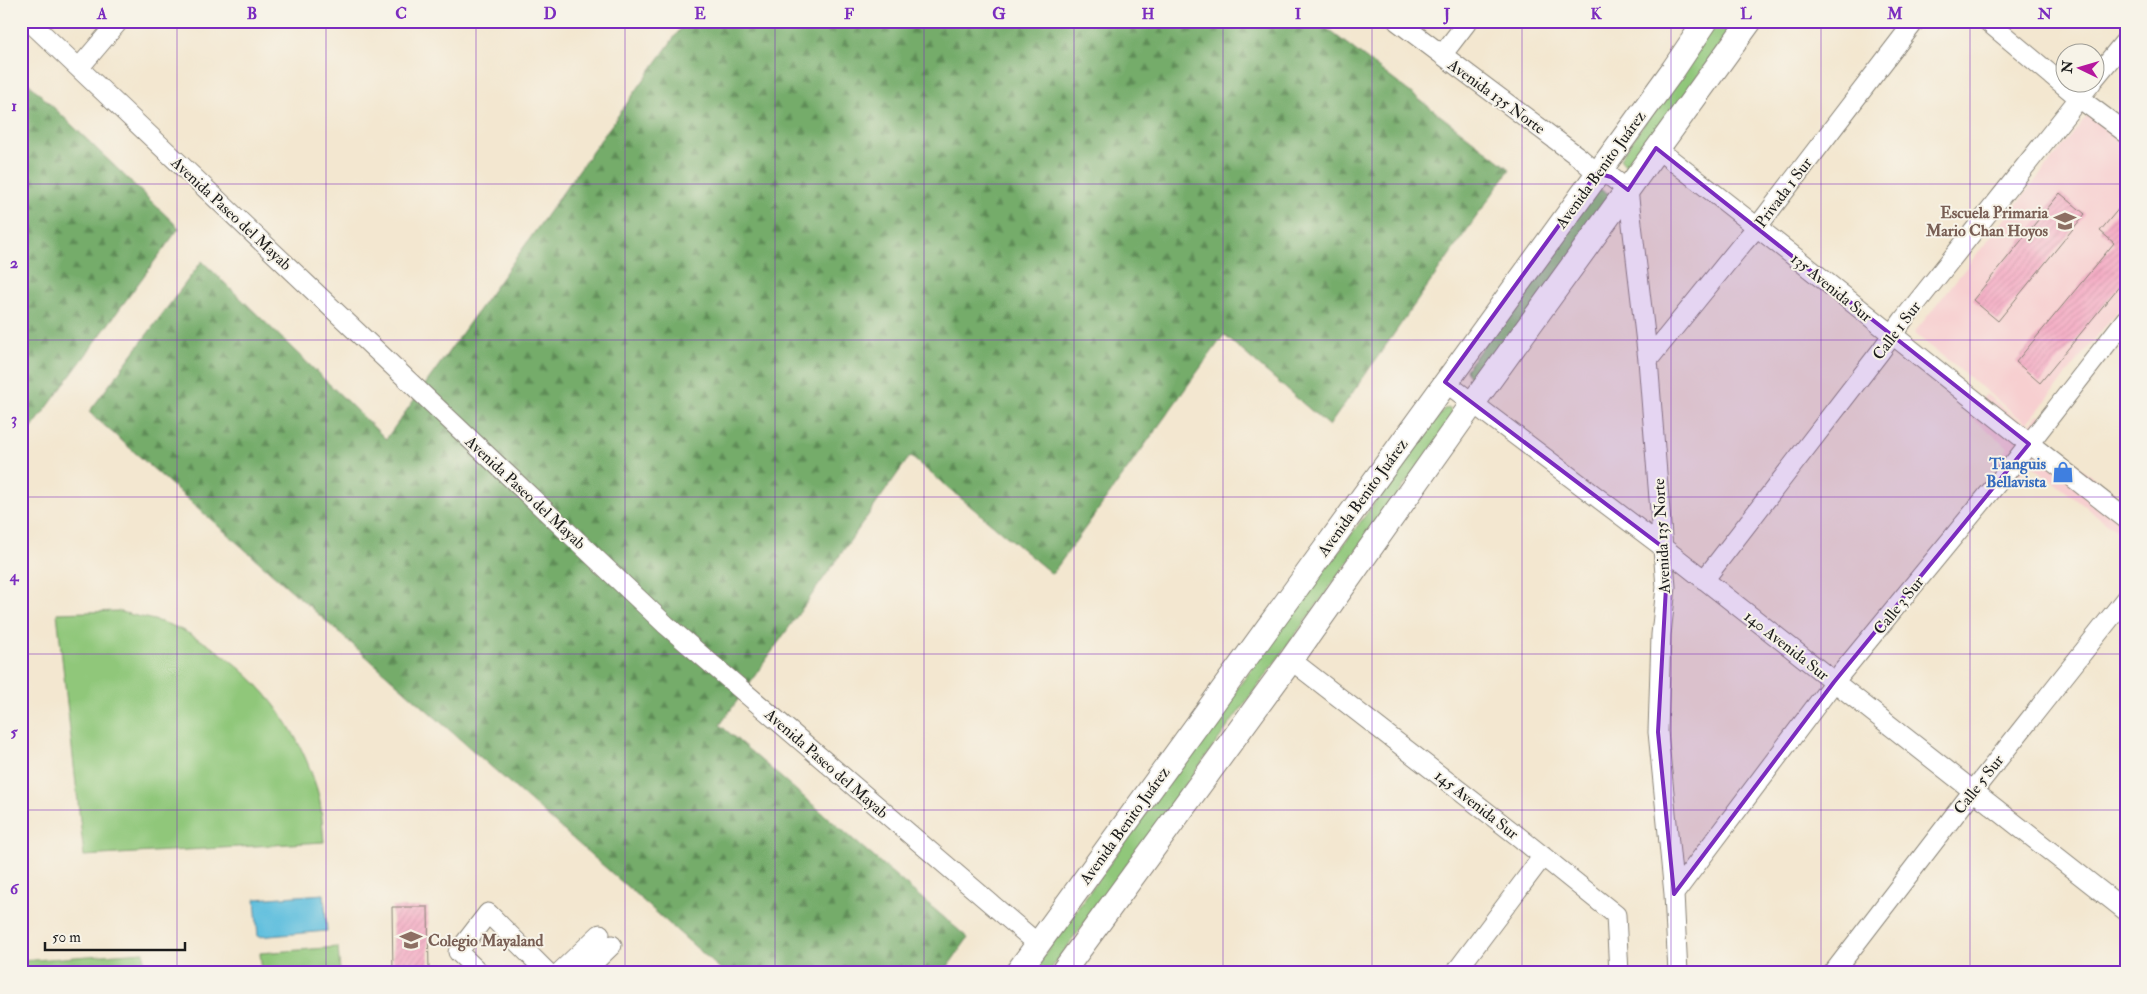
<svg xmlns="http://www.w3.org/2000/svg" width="2147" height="994" viewBox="0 0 2147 994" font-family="'IM FELL Double Pica',serif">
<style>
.built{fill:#f7cfd0}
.green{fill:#90c77a;stroke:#56724b}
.forest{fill:url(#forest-firs);stroke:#486443}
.water{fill:#60bfde;stroke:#3e6e7d}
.building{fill:url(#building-hatch)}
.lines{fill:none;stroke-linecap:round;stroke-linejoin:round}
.minor-casing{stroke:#888276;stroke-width:21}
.major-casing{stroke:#888276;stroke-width:26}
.minor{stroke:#fff;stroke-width:19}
.major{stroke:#fff;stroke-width:24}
.marked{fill:#7b2cbf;fill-opacity:0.2;stroke:#7b2cbf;stroke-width:4;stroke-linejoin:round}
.grid{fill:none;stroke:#7b2cbf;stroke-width:1;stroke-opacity:0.55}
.labels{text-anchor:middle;stroke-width:4;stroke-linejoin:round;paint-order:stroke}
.street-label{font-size:16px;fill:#1c1c1c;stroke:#f7f3e8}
.education-label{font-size:16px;font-weight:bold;fill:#785e54;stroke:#f7f3e8;text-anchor:end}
.shop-label{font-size:16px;font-weight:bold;fill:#366cbe;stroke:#f7f3e8;text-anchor:end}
.neatline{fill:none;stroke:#7b2cbf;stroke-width:2}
.grid-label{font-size:16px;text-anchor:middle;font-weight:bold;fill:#7b2cbf}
</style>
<defs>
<pattern id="forest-firs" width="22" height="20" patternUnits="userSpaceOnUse" patternTransform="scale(1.25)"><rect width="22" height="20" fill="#74ac6a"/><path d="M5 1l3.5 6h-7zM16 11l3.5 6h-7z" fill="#5e8b56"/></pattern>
<pattern id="building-hatch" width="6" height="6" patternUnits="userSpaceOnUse" patternTransform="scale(1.25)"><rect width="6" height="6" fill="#f4a5c1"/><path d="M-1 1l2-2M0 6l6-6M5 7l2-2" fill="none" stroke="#d18da5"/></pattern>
</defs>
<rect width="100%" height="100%" fill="#f7f3e8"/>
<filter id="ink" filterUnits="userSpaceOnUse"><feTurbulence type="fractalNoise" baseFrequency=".02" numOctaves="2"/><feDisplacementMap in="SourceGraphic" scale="10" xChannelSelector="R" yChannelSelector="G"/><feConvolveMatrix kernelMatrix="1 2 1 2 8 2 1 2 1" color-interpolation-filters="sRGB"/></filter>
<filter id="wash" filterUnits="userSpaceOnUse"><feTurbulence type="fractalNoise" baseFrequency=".0096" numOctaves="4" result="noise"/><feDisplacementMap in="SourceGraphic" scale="20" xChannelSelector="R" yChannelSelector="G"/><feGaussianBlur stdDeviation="1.12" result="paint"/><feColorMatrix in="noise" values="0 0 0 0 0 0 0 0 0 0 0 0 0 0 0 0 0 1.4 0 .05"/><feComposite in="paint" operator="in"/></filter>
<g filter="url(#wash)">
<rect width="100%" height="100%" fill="#f3e7d0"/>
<path class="built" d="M2090,112L2126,141V300L2027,424L1914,333Z
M1986,394L2028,427L2038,414L2054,427L2045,441L2126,503V538L2029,463L2016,480L1996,464L2008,447L1969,416Z"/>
<path class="green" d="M1715,21H1737L1634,166H1626L1620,159Z
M1601,190L1609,194L1606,210L1484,375L1474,381L1469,377L1466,370L1594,191Z
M1450,408L1454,417L1048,973H1031L1188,755L1444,409Z
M118,611C138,617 161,620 180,629C247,662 293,714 316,786C322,803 322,824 324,842L84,856L57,613Z
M338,947L340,973H262L260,953Z
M144,952L145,973H21V961Z"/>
<path class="forest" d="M686,21H1317L1510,169L1329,426L1224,335L1052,574L910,456L720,725L968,938L943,973H725L89,412L202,261L386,439Z
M21,76L179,228L21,443Z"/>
<path class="water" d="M324,894L327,931L258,937L255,899Z"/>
<g id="blocks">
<path class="building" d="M2060,193L2085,214L1998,321L1973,300Z
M2126,200V278L2040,383L2016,362L2114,243L2100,231Z
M392,907H428L429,973H393Z"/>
</g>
</g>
<g filter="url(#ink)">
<use href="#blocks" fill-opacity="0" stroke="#888276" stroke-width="1"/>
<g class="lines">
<g class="minor-casing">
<path id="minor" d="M29,21L666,625L1038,944
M1397,21L1580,158L1597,173L1611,177L1628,190L1648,360L1666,587L1661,635L1658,732L1674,894L1678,973
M1987,21L2079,98L2126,133
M1442,55L1468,21
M79,68L119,21
M2094,79L2126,40
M1656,148C1814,270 1968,397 2126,519
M1648,360L1743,243L1758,226L1915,21
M1445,382L1664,548L2126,911
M1704,580L1880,352L1903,320L2092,82
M1291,660L1519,837L1616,915L1619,973
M1674,894L1834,682L2014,463L2126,319
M480,973L458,952L488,913L548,973
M559,973L600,934
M583,973L612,945
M1455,973L1543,856
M1833,973L1973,791L2126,598"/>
</g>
<g class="major-casing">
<path id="major" d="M1017,973L1673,70L1706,21
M1062,973L1291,660L1473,403L1750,21"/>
</g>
<use href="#minor" class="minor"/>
<use href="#major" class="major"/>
</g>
</g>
<path class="marked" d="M1656,148L2029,444L1834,682L1674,894L1658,732L1666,587L1664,548L1445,382L1597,173L1611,177L1628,190Z"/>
<path class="grid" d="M177,21V973M326,21V973M476,21V973M625,21V973M775,21V973M924,21V973M1074,21V973M1223,21V973M1372,21V973M1522,21V973M1671,21V973M1821,21V973M1970,21V973M21,184H2126M21,340H2126M21,497H2126M21,654H2126M21,810H2126"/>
<defs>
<g id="school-bare" transform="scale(1.725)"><path d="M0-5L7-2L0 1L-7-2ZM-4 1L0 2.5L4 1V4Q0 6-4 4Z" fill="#8d6e63" stroke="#f7f3e8" stroke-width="2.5" paint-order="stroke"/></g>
<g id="shop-bare" transform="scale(1.725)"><path d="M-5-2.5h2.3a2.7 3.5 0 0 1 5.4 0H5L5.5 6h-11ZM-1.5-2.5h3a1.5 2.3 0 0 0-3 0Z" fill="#3f7fe0" stroke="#f7f3e8" stroke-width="2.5" paint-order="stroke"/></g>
</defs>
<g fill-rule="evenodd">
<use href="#school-bare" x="2065" y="221"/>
<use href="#shop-bare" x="2063" y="472"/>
<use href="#school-bare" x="411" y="940"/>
</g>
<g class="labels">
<g class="street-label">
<text transform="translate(1497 96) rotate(36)" y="6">Avenida 135 Norte</text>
<text transform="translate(1600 169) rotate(-54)" y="6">Avenida Benito Juárez</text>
<text transform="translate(1783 192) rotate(-53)" y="6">Privada 1 Sur</text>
<text transform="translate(232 213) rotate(43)" y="6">Avenida Paseo del Mayab</text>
<text transform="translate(1832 287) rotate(39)" y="6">135 Avenida Sur</text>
<text transform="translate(1896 330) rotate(-53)" y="6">Calle 1 Sur</text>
<text transform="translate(526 492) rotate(43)" y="6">Avenida Paseo del Mayab</text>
<text transform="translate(1362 497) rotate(-54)" y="6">Avenida Benito Juárez</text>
<text transform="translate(1661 536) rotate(-93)" y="6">Avenida 135 Norte</text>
<text transform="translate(1898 605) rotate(-51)" y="6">Calle 3 Sur</text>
<text transform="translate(1787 645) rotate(38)" y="6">140 Avenida Sur</text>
<text transform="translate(827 763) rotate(41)" y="6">Avenida Paseo del Mayab</text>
<text transform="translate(1978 784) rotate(-52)" y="6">Calle 5 Sur</text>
<text transform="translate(1477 804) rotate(38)" y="6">145 Avenida Sur</text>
<text transform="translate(1124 825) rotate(-54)" y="6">Avenida Benito Juárez</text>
</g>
<g class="education-label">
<text x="2048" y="218">Escuela Primaria<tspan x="2048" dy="18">Mario Chan Hoyos</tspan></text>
<text x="428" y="946" text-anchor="start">Colegio Mayaland</text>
</g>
<g class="shop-label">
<text x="2046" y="469">Tianguis<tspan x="2046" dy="18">Bellavista</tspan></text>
</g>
</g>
<rect width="2147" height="994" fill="none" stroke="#f7f3e8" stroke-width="55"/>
<g transform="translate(2080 68) rotate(275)"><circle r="24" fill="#f7f3e8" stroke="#9f9d96"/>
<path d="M0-4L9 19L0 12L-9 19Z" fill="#b5179e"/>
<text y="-8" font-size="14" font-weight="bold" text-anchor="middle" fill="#1c1c1c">N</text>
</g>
<path d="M45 942v8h140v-8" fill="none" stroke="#1c1c1c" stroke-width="2.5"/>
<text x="52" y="942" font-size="15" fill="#1c1c1c" stroke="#f7f3e8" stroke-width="4" paint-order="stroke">50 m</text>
<rect x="28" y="28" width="2092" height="938" class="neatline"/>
<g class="grid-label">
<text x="102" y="19">A</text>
<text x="252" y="19">B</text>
<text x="401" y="19">C</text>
<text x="550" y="19">D</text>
<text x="700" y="19">E</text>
<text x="849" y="19">F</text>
<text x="999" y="19">G</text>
<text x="1148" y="19">H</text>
<text x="1298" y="19">I</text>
<text x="1447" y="19">J</text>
<text x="1596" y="19">K</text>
<text x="1746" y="19">L</text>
<text x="1895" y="19">M</text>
<text x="2045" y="19">N</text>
<text x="14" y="111">1</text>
<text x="14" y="268">2</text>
<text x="14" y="424">3</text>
<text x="14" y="581">4</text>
<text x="14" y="737">5</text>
<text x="14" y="894">6</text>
</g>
</svg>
